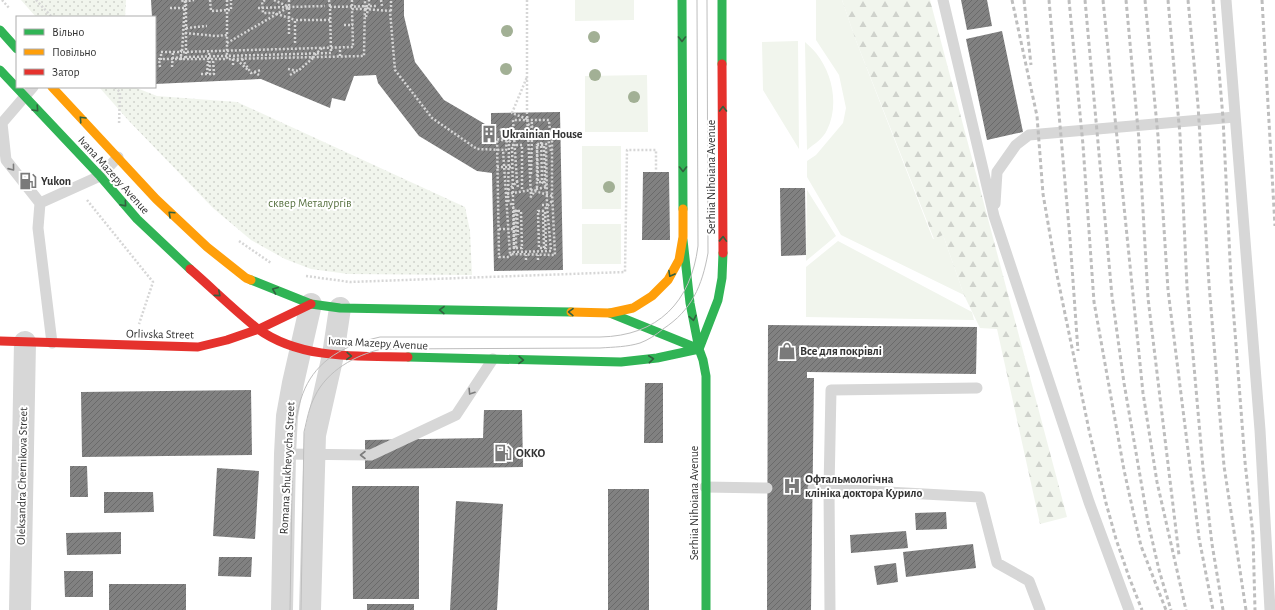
<svg xmlns="http://www.w3.org/2000/svg" width="1275" height="610" viewBox="0 0 1275 610" font-family="'Alegreya Sans',sans-serif">
<style>
.green{fill:#f1f5ed}
.forest{fill:url(#forest-firs)}
.park{fill:url(#park-dots)}
.building{fill:url(#building-hatch)}
.lines{fill:none;stroke-linecap:round;stroke-linejoin:round}
.path{stroke:#d6d6d6;stroke-width:2.5;stroke-dasharray:2 2;stroke-linecap:butt}
.lane{stroke:#d7d7d7;stroke-width:11}
.street{stroke:#d7d7d7;stroke-width:22}
.fast{stroke:#30b455;stroke-width:9}
.slow{stroke:#ff9f0a;stroke-width:9}
.jam{stroke:#e5322d;stroke-width:9}
.tram{stroke:#bebebe;stroke-width:1}
.rail{stroke:#bebebe;stroke-width:3;stroke-dasharray:4 3;stroke-linecap:butt}
.tree{fill:#a2b095}
.oneway{stroke:#32603f}
.oneway2{stroke:#7d7d7d}
.labels{text-anchor:middle;stroke-width:4;stroke-linejoin:round;paint-order:stroke}
.poi-label{font-size:12px;font-weight:bold;fill:#333;stroke:#fff;text-anchor:start}
.street-label{font-size:12px;fill:#333;stroke:#fff}
.park-label{font-size:12px;fill:#56703f;stroke:#fff}
</style>
<defs>
<pattern id="forest-firs" width="22" height="20" patternUnits="userSpaceOnUse"><rect width="22" height="20" fill="#f1f5ed"/><path d="M5 1l3.5 6h-7zM16 11l3.5 6h-7z" fill="#cfd2cc"/></pattern>
<pattern id="park-dots" width="8" height="8" patternUnits="userSpaceOnUse"><rect width="8" height="8" fill="#f1f5ed"/><path d="M2 2h.1M6 6h.1" fill="none" stroke="#cfd2cc" stroke-width="1.8" stroke-linecap="round"/></pattern>
<pattern id="building-hatch" width="6" height="6" patternUnits="userSpaceOnUse"><rect width="6" height="6" fill="#818181"/><path d="M-1 1l2-2M0 6l6-6M5 7l2-2" fill="none" stroke="#6a6a6a"/></pattern>
</defs>
<rect width="100%" height="100%" fill="#fff"/>
<path class="green" d="M575,0H634V20L575,21Z
M816,0H842L855,38L933,239L943,235L964,295L841,235L807,177V161L816,155L843,123L846,108L839,75L816,40Z
M798,41L799,149L763,90L762,42Z
M805,42C809,46 813,49 816,53C833,74 839,106 827,130C823,139 814,144 807,150Z
M647,75L648,132H585V76Z
M582,146H621V209H582Z
M807,190L836,236L806,261Z
M582,224H621V264H582Z
M838,241L972,312L974,320L806,317V267Z"/>
<path class="forest" d="M842,0H930L1067,517L1040,524L997,329L980,328L964,295L943,235L934,239L855,38Z"/>
<path class="park" d="M21,0H126L125,17H36Z
M99,87H134L157,96L237,102L465,207L470,231L472,275L348,274L311,269L285,259L251,240L213,208L129,121Z"/>
<path class="building" d="M151,0H404V16L415,62L444,100L485,124L491,125V113L560,112L563,270L494,271L492,173L477,171L419,136L378,83L376,75L354,76L345,101L332,98L330,108L261,79L155,84V17H152Z
M961,0H987L992,26L967,30Z
M1002,31L1023,132L987,140L966,39Z
M643,172H669L670,240H642Z
M780,188H805L806,255L781,256Z
M768,325L977,327L976,374L807,372V378H814L811,610H767Z
M645,383H663V443H644Z
M251,390L252,455L82,457L81,392Z
M484,410H522L523,467L365,469V440L483,438Z
M70,466H87L88,497H70Z
M217,468L259,471L255,539L213,536Z
M352,486H419V599H353Z
M608,489H649V610H608Z
M104,492H153L154,512L104,513Z
M456,501L503,504L497,610H450Z
M946,512L947,529L916,530L915,513Z
M906,531L908,548L851,553L850,535Z
M121,532V554L67,555L66,533Z
M973,544L976,568L906,577L903,552Z
M219,557H252L251,577L218,576Z
M896,563L898,582L877,585L874,566Z
M64,571H93V597H65Z
M109,584H186V610H109Z
M367,604H414V610H367Z"/>
<g class="lines">
<path class="path" d="M2,0L10,9
M36,0L52,17
M182,0L183,2L194,0
M186,0V57L331,53L330,7L377,6
M210,0L211,11L231,10V0
M227,0V35
M265,0L262,2L263,13H274L295,20
M274,0L289,7L325,6
M289,0V35
M329,0L330,7
M352,0V7
M381,0L382,6
M527,0V113L531,197
M185,1L182,52L353,47L352,9H366
M170,8H185
M258,8L288,7
M365,9L390,11L395,70L432,118L477,149L506,150L507,136H552V193L555,255L510,254L503,150
M390,10H391V0
M366,17L369,6V0
M344,25H353
M186,28L207,26
M185,33L216,36L227,35V59L364,56L365,0
M227,43L289,7
M295,43V20H330
M181,50V60
M340,50V57
M172,58L186,57
M312,58L322,48
M233,59V67
M242,59L251,73L261,70
M161,60V52H182
M237,60L248,70
M160,67L159,59H227
M172,67L173,52
M288,69L298,71L313,58
M254,72L259,75
M201,74H210L209,51
M207,74L208,61
M209,74H214L213,59
M290,75L297,71
M115,87L120,92L119,125
M527,119L512,113L527,77
M528,124L547,136L551,151
M500,129L507,136
M541,134L542,182L547,187
M531,136L532,120
M507,141L497,139L499,257H509L512,254
M537,145H544L545,182H538Z
M497,167H512
M531,174L532,136
M517,181L518,188
M522,189V145H512L514,252L551,251L547,206L546,144H537V188L530,198
M536,189L547,187
M508,190L517,182L513,120H549L550,132L548,137
M507,194L531,190L552,196
M87,200L153,282L139,324
M508,200L516,211V249
M508,202L509,142L528,127
M542,205H547
M517,210L518,235
M514,211H521L522,248H514Z
M538,211H545L546,248H539Z
M499,229H513
M239,241L271,263
M544,248L543,211L552,201
M526,260V255
M538,260V255
M306,276L350,282L625,272L627,150H656V171"/>
<path class="lane" d="M943,0L994,216L1089,502L1129,610
M1226,0L1260,430L1270,610
M33,87L2,123L6,160L40,203L100,176L118,157
M40,203L38,228L52,343
M995,204L997,172L1016,145L1029,135L1235,117
M285,454L371,455L456,415L493,359
M705,487L767,488
M813,488L980,497L997,563L1029,581L1040,610
M830,610L829,489L831,390L977,388"/>
<path class="street" d="M20,610L25,342
M282,610L285,454L287,416L293,383L311,304
M310,610L315,435L333,355L340,308"/>
<path class="fast" d="M682,0L683,209
M722,0V64
M0,30L17,49
M0,70L100,176L137,219L190,269
M683,240L690,303L699,349L703,360L706,376V610
M251,280L311,304L340,308L571,312
M610,313L699,349
M408,357L621,362L657,358L699,349L718,300L722,278L723,253"/>
<path class="slow" d="M52,87L156,199L207,247L246,278L251,280
M571,312L610,313L633,308L652,296L668,280L679,260L683,237V209"/>
<path class="jam" d="M722,64L723,253
M190,269C212,288 235,311 258,329C301,360 359,356 408,357
M0,341L198,347L227,340L259,329L311,304"/>
<path class="tram" d="M290,610C291,571 291,531 292,492C294,415 290,357 380,337H600C658,336 691,302 698,246L697,0
M301,610L304,432C307,420 309,407 315,396C327,371 355,355 382,349L600,348C614,347 627,347 640,343C648,340 656,335 663,329C692,310 702,286 708,253L707,0"/>
<path class="rail" d="M1012,0L1037,116L1043,194L1057,275L1089,430L1106,503L1116,539L1129,577L1142,610
M1024,0L1031,65
M1049,0L1070,239L1078,351
M1069,0L1083,145L1094,302L1124,470L1135,520L1141,546L1166,610
M1085,0L1112,296L1124,383L1148,522L1159,570L1171,610
M1103,0L1143,393L1157,482L1186,610
M1126,0L1139,140L1148,298L1179,555
M1145,0L1158,136L1168,290L1199,538L1213,610
M1168,0L1180,135L1187,287L1203,468L1212,544L1223,610
M1188,0L1198,105L1209,284L1224,466L1246,610
M1213,0L1223,118L1231,280L1245,462L1253,535L1255,610
M1262,0L1275,226"/>
</g>
<g class="tree">
<circle cx="507" cy="31" r="6"/>
<circle cx="594" cy="37" r="6"/>
<circle cx="506" cy="69" r="6"/>
<circle cx="595" cy="75" r="6"/>
<circle cx="634" cy="97" r="6"/>
<circle cx="609" cy="187" r="6"/>
</g>
<defs><path id="oneway-chevron" d="M-2-3.5L2.5 0L-2 3.5" fill="none" stroke-width="1.6" stroke-linecap="round" stroke-linejoin="round"/></defs>
<g class="oneway">
<use href="#oneway-chevron" transform="translate(682 39) rotate(90)"/>
<use href="#oneway-chevron" transform="translate(36 109) rotate(47)"/>
<use href="#oneway-chevron" transform="translate(723 109) rotate(-90)"/>
<use href="#oneway-chevron" transform="translate(82 119) rotate(-133)"/>
<use href="#oneway-chevron" transform="translate(683 169) rotate(90)"/>
<use href="#oneway-chevron" transform="translate(124 204) rotate(49)"/>
<use href="#oneway-chevron" transform="translate(171 214) rotate(-137)"/>
<use href="#oneway-chevron" transform="translate(723 239) rotate(-88)"/>
<use href="#oneway-chevron" transform="translate(671 274) rotate(119)"/>
<use href="#oneway-chevron" transform="translate(275 290) rotate(-158)"/>
<use href="#oneway-chevron" transform="translate(218 294) rotate(41)"/>
<use href="#oneway-chevron" transform="translate(442 310) rotate(-179)"/>
<use href="#oneway-chevron" transform="translate(571 312) rotate(-179)"/>
<use href="#oneway-chevron" transform="translate(693 318) rotate(79)"/>
<use href="#oneway-chevron" transform="translate(349 356) rotate(2)"/>
<use href="#oneway-chevron" transform="translate(651 359) rotate(-6)"/>
<use href="#oneway-chevron" transform="translate(521 360) rotate(1)"/>
</g>
<g class="oneway2">
<use href="#oneway-chevron" transform="translate(12 168) rotate(51)"/>
<use href="#oneway-chevron" transform="translate(471 392) rotate(123)"/>
<use href="#oneway-chevron" transform="translate(363 455) rotate(-180)"/>
</g>
<defs>
<g id="building-bare" transform="scale(1.38)"><path d="M-4-6H4V6H1V3H-1V6H-4ZM-2.5-4.3h1.7v1.8h-1.7ZM.8-4.3h1.7v1.8H.8ZM-2.5-1h1.7V.8h-1.7ZM.8-1h1.7V.8H.8Z" fill="#7a7a7a" stroke="#fff" stroke-width="2.5" paint-order="stroke"/></g>
<g id="fuel-bare" transform="scale(1.38)"><path d="M-5.5-6h7V0h2V4h1.3V-2.5L3-4.5l.8-.8L6-3V5H2.5V1h-1V6h-7ZM-4.2-4.7v3.2H.2V-4.7Z" fill="#7a7a7a" stroke="#fff" stroke-width="2.5" paint-order="stroke"/></g>
<g id="shop-bare" transform="scale(1.38)"><path d="M-5-2.5h2.3a2.7 3.5 0 0 1 5.4 0H5L5.5 6h-11ZM-1.5-2.5h3a1.5 2.3 0 0 0-3 0Z" fill="#7a7a7a" stroke="#fff" stroke-width="2.5" paint-order="stroke"/></g>
<g id="hospital-bare" transform="scale(1.38)"><path d="M-5-5h3v3.5h4V-5h3V5h-3V1.5h-4V5h-3Z" fill="#7a7a7a" stroke="#fff" stroke-width="2.5" paint-order="stroke"/></g>
</defs>
<g fill-rule="evenodd">
<use href="#building-bare" x="489" y="134"/>
<use href="#fuel-bare" x="28" y="181"/>
<use href="#shop-bare" x="787" y="351"/>
<use href="#fuel-bare" x="503" y="453"/>
<use href="#hospital-bare" x="792" y="486"/>
</g>
<g class="labels">
<g class="poi-label">
<text x="502" y="138">Ukrainian House</text>
<text x="41" y="185">Yukon</text>
<text x="800" y="355">Все для покрівлі</text>
<text x="516" y="457">OKKO</text>
<text x="805" y="483">Офтальмологічна<tspan x="805" dy="14">клініка доктора Курило</tspan></text>
</g>
<g class="street-label">
<text transform="translate(114 175) rotate(48)" y="4">Ivana Mazepy Avenue</text>
<text transform="translate(711 177) rotate(-90)" y="4">Serhiia Nihoiana Avenue</text>
<text transform="translate(160 334) rotate(1)" y="4">Orlivska Street</text>
<text transform="translate(378 343) rotate(3)" y="4">Ivana Mazepy Avenue</text>
<text transform="translate(287 468) rotate(-87)" y="4">Romana Shukhevycha Street</text>
<text transform="translate(22 476) rotate(-89)" y="4">Oleksandra Chernikova Street</text>
<text transform="translate(694 503) rotate(-90)" y="4">Serhiia Nihoiana Avenue</text>
</g>
<g class="park-label">
<text x="310" y="207">сквер Металургів</text>
</g>
</g>
<rect x="16" y="16" width="140" height="72" fill="#ffffff" stroke="#adadad"/>
<rect x="24" y="29" width="20" height="6" fill="#30b455" stroke="#adadad"/>
<text x="52" y="36" font-size="12" fill="#333333">Вільно</text>
<rect x="24" y="49" width="20" height="6" fill="#ff9f0a" stroke="#adadad"/>
<text x="52" y="56" font-size="12" fill="#333333">Повільно</text>
<rect x="24" y="69" width="20" height="6" fill="#e5322d" stroke="#adadad"/>
<text x="52" y="76" font-size="12" fill="#333333">Затор</text>
</svg>
